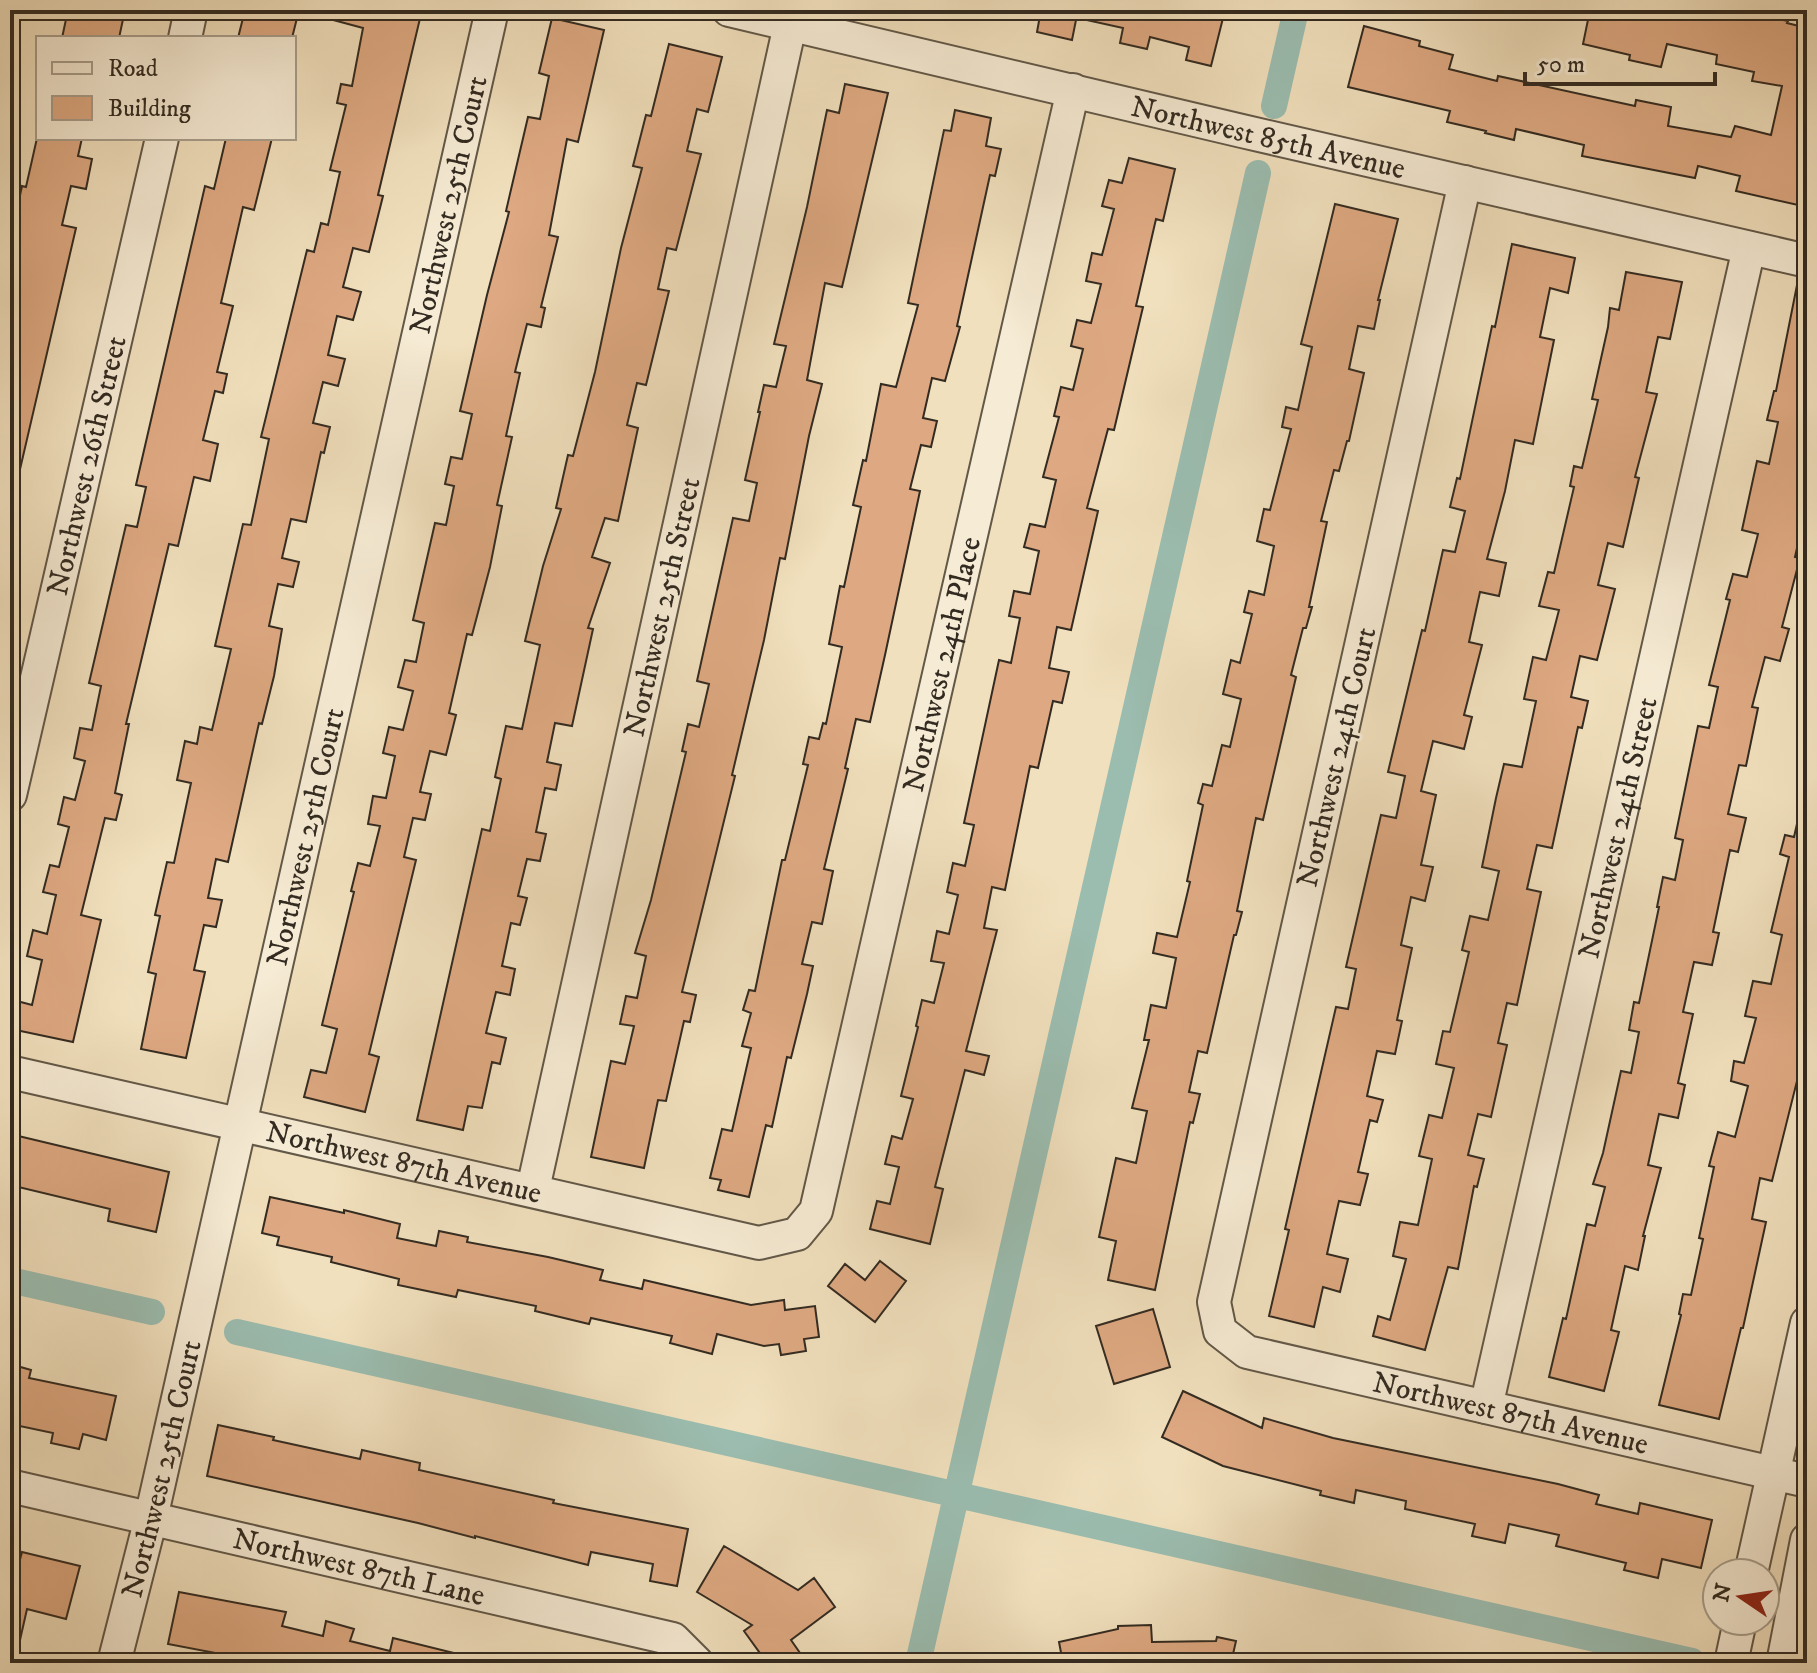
<svg xmlns="http://www.w3.org/2000/svg" width="1817" height="1673" viewBox="0 0 1817 1673" font-family="'IM FELL DW Pica',serif">
<style>
.lines{fill:none;stroke-linecap:round;stroke-linejoin:round}
.canal{stroke:#9bbdb0;stroke-width:26}
.building{fill:#dea982;stroke:#332b21;stroke-width:2}
.minor-casing{stroke:#625848;stroke-width:36}
.minor{stroke:#f6ebd4;stroke-width:32}
.labels{text-anchor:middle;stroke-width:6;stroke-linejoin:round;paint-order:stroke}
.street-label{font-size:30px;fill:#332b21;stroke:#f6ebd4}
</style>
<rect width="100%" height="100%" fill="#f1e0bd"/>
<filter id="stains"><feTurbulence type="fractalNoise" baseFrequency=".0025" numOctaves="4"/><feColorMatrix values="0 0 0 0 .2 0 0 0 0 .09 0 0 0 0 .02 0 0 0 .5 -.17"/></filter>
<radialGradient id="worn" r=".72"><stop offset=".6" stop-color="#630" stop-opacity="0"/><stop offset="1" stop-color="#630" stop-opacity=".3"/></radialGradient>
<g class="lines">
<path class="canal" d="M1274,106L1296,10
M10,1280L152,1312
M237,1332L1692,1661
M918,1663L1258,173"/>
</g>
<path class="building" d="M68,10H125L119,38H62Z
M245,10H299L292,38H238Z
M323,10H422L378,195L383,196L369,252L353,248L343,287L361,292L353,320L337,316L328,355L345,359L338,386L323,382L313,423L330,427L324,453L321,452L306,522L291,519L282,558L299,562L293,587L278,584L269,626L282,629L274,676L262,724L259,723L228,862L216,859L208,898L222,900L216,927L204,925L194,970L205,972L186,1058L141,1049L156,974L148,972L160,916L155,915L167,862L174,863L191,783L177,780L185,741L197,744L200,727L212,730L231,649L215,646L243,524L251,525L269,439L261,437L307,250L314,252L321,223L328,225L340,172L330,170L346,105L337,103L341,84L352,86L363,28L322,17Z
M1041,10H1078L1072,40L1037,32Z
M1083,10H1225L1211,66L1186,60L1189,47L1150,37L1147,49L1120,43L1123,28L1082,19Z
M1590,10H1733L1788,21L1787,23L1807,28V207L1736,191L1740,176L1698,166L1695,178L1582,156L1584,145L1516,129L1514,140L1485,133L1486,131L1447,122L1450,111L1348,87L1364,26L1420,41L1419,46L1453,55L1449,69L1497,81L1498,76L1635,106L1636,100L1671,107L1668,126L1731,137L1735,126L1771,135L1782,86L1752,81L1754,72L1716,64L1717,55L1667,44L1661,67L1629,60L1630,55L1583,44Z
M552,18L604,30L578,142L567,139L549,235L558,237L541,307L545,308L541,327L527,324L515,372L520,373L506,436L512,437L497,505L502,506L490,567L472,635L467,634L449,713L456,715L446,755L430,751L420,792L431,794L425,820L413,818L404,857L416,860L369,1054L379,1057L365,1112L304,1097L311,1070L326,1073L337,1029L322,1025L354,892L351,891L358,863L370,866L380,826L368,824L373,796L386,798L395,756L383,753L389,727L403,730L413,691L398,687L405,660L416,662L424,623L413,620L435,523L446,525L454,486L445,484L451,457L462,459L472,414L460,411L487,295L509,212L506,211L528,117L540,119L549,76L539,73Z
M669,44L722,57L708,112L697,109L687,151L701,154L676,250L667,248L658,289L669,291L646,385L637,383L627,425L638,428L618,521L605,518L592,557L610,563L588,628L593,629L572,726L555,723L547,762L561,765L556,790L545,788L536,832L546,834L540,861L527,859L518,896L527,898L520,925L511,923L502,966L515,969L510,995L496,992L486,1033L506,1038L500,1064L492,1062L482,1108L468,1106L463,1130L417,1120L482,829L490,831L501,779L495,777L506,726L522,729L540,645L525,641L543,566L561,509L556,508L568,455L573,456L595,372L621,248L642,168L633,166L646,115L651,116Z
M845,84L888,93L842,287L825,283L807,380L822,384L809,436L785,559L780,558L764,640L732,775L735,776L682,992L696,995L690,1022L684,1021L666,1101L658,1100L644,1168L591,1157L611,1061L625,1064L634,1026L620,1024L626,996L637,998L646,956L635,953L651,900L686,752L682,751L688,724L699,727L709,684L697,681L733,518L749,521L757,483L745,480L760,412H758L764,385L776,387L786,346L774,344L807,207L827,110L839,113Z
M955,110L991,118L986,146L1001,149L995,176L990,175L957,326L960,327L945,381L932,378L923,418L937,421L931,447L921,445L910,489L920,491L885,655L870,722L856,719L845,768L848,769L824,869L833,871L822,924L812,922L802,964L813,966L807,994L791,1058L787,1057L772,1127L766,1125L749,1197L718,1190L721,1180L710,1178L722,1129L732,1131L751,1048L742,1046L751,1013L743,1010L749,990L755,991L782,860H785L808,765L803,764L809,737L819,739L823,723L826,724L842,647L829,644L840,586L844,587L861,507L853,505L863,460L866,461L881,384L896,387L918,305L908,303L944,130L951,131Z
M37,138H82L78,156L92,159L86,189L71,186L62,225L76,228L18,478L10,477V269L16,243L10,242L22,186L26,187Z
M226,138H272L254,210L243,207L221,303L233,306L217,372L227,374L223,393L215,391L203,440L218,444L210,481L194,477L178,546L169,544L126,724H129L115,793L122,795L116,820L105,818L81,915L101,920L73,1042L11,1029L17,1001L32,1005L42,960L27,956L33,930L47,934L56,895L43,892L50,865L59,867L69,827L58,824L64,797L75,800L85,761L74,758L80,728L92,730L101,686L89,683L126,525L137,527L146,487L136,485L205,186L214,189Z
M1129,158L1175,169L1163,221L1156,219L1136,306L1143,307L1114,430L1108,429L1087,508L1098,511L1071,630L1057,627L1049,668L1069,672L1062,703L1053,701L1038,768L1030,766L1005,890L992,887L984,928L997,930L966,1051L989,1056L984,1075L965,1070L935,1187L943,1189L930,1244L870,1229L877,1201L890,1204L899,1167L885,1164L892,1136L902,1139L913,1099L901,1096L918,1027L916,1026L922,1000L934,1003L944,963L931,961L937,931L949,934L958,895L947,892L953,863L965,866L974,825L964,823L999,660L1011,663L1020,618L1009,616L1014,591L1030,594L1039,551L1024,547L1030,524L1045,527L1056,480L1043,477L1059,417L1054,416L1061,387L1073,390L1083,349L1071,346L1077,320L1091,323L1101,284L1086,281L1092,253L1102,255L1114,209L1102,206L1109,180L1122,183Z
M1335,204L1398,219L1378,300H1380L1374,329L1358,326L1349,369L1364,373L1349,441H1347L1339,471L1334,470L1321,521L1327,522L1309,607H1312L1306,628H1303L1291,675L1296,677L1263,820L1256,818L1237,911L1242,912L1236,935H1234L1207,1053L1198,1051L1189,1092L1200,1094L1193,1123L1190,1122L1155,1290L1108,1280L1116,1241L1099,1237L1116,1158L1136,1163L1147,1111L1132,1108L1149,1040H1144L1151,1005L1166,1008L1176,958L1153,953L1157,933L1177,937L1190,882L1187,881L1203,805L1198,803L1203,784L1212,786L1222,745L1230,747L1241,699L1223,694L1231,660L1240,663L1252,614L1244,612L1249,591L1264,595L1274,546L1257,541L1264,509L1270,510L1291,429L1282,427L1286,407L1298,410L1312,347L1301,344Z
M1512,244L1575,258L1568,293L1550,288L1540,337L1554,340L1533,444L1515,440L1505,491L1487,559L1506,563L1499,596L1480,592L1469,642L1482,645L1464,715L1472,717L1464,749L1433,741L1421,791L1436,795L1421,865L1433,867L1425,901L1411,897L1401,945L1412,948L1397,1020L1402,1021L1395,1054L1377,1051L1367,1096L1383,1100L1377,1122L1370,1120L1358,1172L1368,1174L1360,1205L1339,1201L1327,1254L1348,1259L1340,1292L1323,1287L1314,1327L1269,1316L1289,1230L1285,1229L1336,1007L1348,1009L1356,969L1346,967L1381,815L1396,818L1405,776L1388,772L1422,630L1425,631L1443,550L1455,552L1465,511L1450,507L1457,478L1460,479L1492,326L1495,327Z
M1626,272L1682,282L1670,339L1658,337L1646,392L1657,394L1635,477L1639,478L1623,547L1608,543L1598,585L1615,589L1597,660L1580,656L1571,697L1588,701L1582,728L1578,727L1552,848L1537,845L1527,889L1541,892L1517,1005L1507,1003L1498,1043L1507,1045L1491,1117L1478,1114L1468,1155L1484,1159L1477,1187L1474,1186L1458,1269L1448,1267L1425,1350L1373,1336L1378,1316L1390,1320L1406,1259L1393,1256L1400,1222L1418,1225L1432,1159L1419,1156L1429,1115L1442,1118L1454,1068L1436,1064L1443,1031L1450,1032L1469,952L1462,950L1470,916L1488,920L1499,871L1482,867L1496,798L1504,764L1522,767L1536,701L1524,699L1533,657L1546,660L1559,610L1539,606L1548,572L1554,573L1574,487L1570,486L1574,466L1582,468L1598,400L1592,399L1608,327L1610,308L1619,310Z
M1797,285L1807,286V504L1795,557L1800,558L1782,627L1789,629L1780,661L1765,657L1752,707L1758,708L1746,766L1739,765L1728,814L1746,818L1738,852L1730,850L1713,932L1719,933L1712,965L1694,962L1683,1012L1693,1014L1678,1083L1685,1085L1678,1118L1659,1114L1648,1165L1661,1168L1643,1236H1645L1638,1270L1625,1266L1611,1330L1619,1332L1604,1391L1549,1377L1563,1318L1566,1319L1587,1224L1595,1226L1605,1187L1593,1184L1603,1153L1621,1071L1631,1073L1639,1032L1629,1030L1634,1002L1639,1003L1659,907H1657L1663,877L1675,880L1683,840L1675,838L1698,726L1709,728L1718,687L1709,685L1730,600L1726,599L1733,574L1747,577L1758,534L1742,530L1757,461L1769,464L1778,422L1767,420L1774,391H1776Z
M1799,815L1807,816V1041L1772,1181L1760,1178L1752,1219L1766,1222L1743,1328H1741L1719,1419L1659,1405L1681,1315L1679,1314L1683,1294L1691,1295L1703,1239L1699,1238L1714,1167L1709,1166L1718,1132L1735,1137L1748,1086L1731,1081L1734,1061L1744,1063L1756,1018L1745,1016L1753,981L1771,984L1782,935L1771,932L1789,857L1780,854L1785,835L1794,837Z
M10,1134L169,1172L156,1232L108,1221L110,1209L10,1185Z
M270,1197L344,1213V1210L400,1224L397,1238L436,1246L439,1231L468,1237L467,1242L548,1257L603,1270L600,1280L642,1289L644,1280L751,1305L784,1300L785,1310L815,1306L819,1337L804,1339L806,1351L781,1355L779,1344L764,1346L717,1334L712,1354L670,1343L672,1336L591,1318L589,1324L535,1311L536,1306L458,1290L456,1297L398,1285L399,1279L331,1262L332,1257L277,1245L279,1237L262,1233Z
M880,1261L906,1281L875,1322L828,1286L845,1264L865,1280Z
M1153,1309L1170,1367L1114,1384L1096,1326Z
M10,1364L31,1370L29,1378L116,1396L106,1440L83,1434L79,1449L51,1443L53,1433L10,1424Z
M1183,1391L1262,1428L1264,1418L1333,1438L1558,1484L1599,1495L1596,1504L1638,1514L1640,1503L1712,1520L1701,1568L1662,1559L1658,1578L1624,1570L1626,1563L1556,1546L1559,1535L1509,1524L1505,1543L1472,1536L1475,1524L1405,1509L1406,1501L1356,1490L1354,1503L1320,1495L1321,1491L1223,1466L1162,1437Z
M218,1425L274,1437L273,1440L360,1459L362,1450L420,1463L419,1470L554,1500L553,1503L688,1529L677,1586L650,1581L653,1564L591,1552L588,1565L475,1536V1538L418,1523L207,1476Z
M724,1546L798,1590L814,1578L835,1607L791,1640L807,1663H767L744,1631L752,1625L697,1592Z
M22,1552L80,1566L66,1619L27,1609L18,1649L10,1648V1597Z
M179,1592L286,1612L282,1626L323,1636L326,1621L354,1629L350,1641L390,1651L393,1638L462,1655L461,1663H246L247,1659L168,1644Z
M1151,1625L1152,1642L1216,1641L1217,1637L1236,1641L1231,1663H1063L1059,1642L1118,1629V1626Z"/>
<g class="lines">
<g class="minor-casing">
<g id="minor">
<path id="s1" d="M729,10C1088,96 1447,179 1807,261"/>
<path d="M185,38L191,10"/>
<path id="s2" d="M1465,182L1214,1302L1220,1331L1247,1352L1807,1481"/>
<path id="s3" d="M10,795L162,138"/>
<path id="s4" d="M10,1072L759,1243L797,1234L816,1211L1073,90"/>
<path id="s5" d="M533,1189L790,25"/>
<path id="s6" d="M1486,1407L1749,248"/>
<path id="s7" d="M10,1486L673,1639L697,1663"/>
<path d="M1751,1573L1807,1323"/>
<path id="s8" d="M114,1663L151,1518L492,10"/>
<path d="M1731,1663L1740,1621"/>
<path d="M1783,1663L1807,1540"/>
</g>
</g>
<use href="#minor" class="minor"/>
</g>
<g class="labels">
<g class="street-label">
<text dy="10" stroke="none"><textPath href="#s1" startOffset="554">Northwest 85th Avenue</textPath></text>
<text dy="10" stroke="none"><textPath href="#s8" startOffset="1496">Northwest 25th Court</textPath></text>
<text dy="10" stroke="none"><textPath href="#s3" startOffset="338">Northwest 26th Street</textPath></text>
<text dy="10" stroke="none"><textPath href="#s5" startOffset="596">Northwest 25th Street</textPath></text>
<text dy="10" stroke="none"><textPath href="#s4" startOffset="1398">Northwest 24th Place</textPath></text>
<text transform="translate(1336 757) rotate(-77)" y="10">Northwest 24th Court</text>
<text dy="10" stroke="none"><textPath href="#s6" startOffset="594">Northwest 24th Street</textPath></text>
<text dy="10" stroke="none"><textPath href="#s8" startOffset="848">Northwest 25th Court</textPath></text>
<text dy="10" stroke="none"><textPath href="#s4" startOffset="404">Northwest 87th Avenue</textPath></text>
<text dy="10" stroke="none"><textPath href="#s2" startOffset="1482">Northwest 87th Avenue</textPath></text>
<text dy="10" stroke="none"><textPath href="#s8" startOffset="200">Northwest 25th Court</textPath></text>
<text dy="10" stroke="none"><textPath href="#s7" startOffset="358">Northwest 87th Lane</textPath></text>
</g>
</g>
<rect width="1817" height="1673" fill="none" stroke="#f1e0bd" stroke-width="40"/>
<rect x="12" y="12" width="1793" height="1649" fill="none" stroke="#332b21" stroke-width="4"/>
<rect x="20" y="20" width="1777" height="1633" fill="none" stroke="#332b21" stroke-width="2"/>
<rect x="36" y="36" width="260" height="104" fill="#f6ebd4" stroke="#a89e8c" stroke-width="2"/>
<rect x="52" y="62" width="40" height="12" fill="#f6ebd4" stroke="#a89e8c" stroke-width="2"/>
<text x="108" y="76" font-size="24" fill="#332b21">Road</text>
<rect x="52" y="96" width="40" height="24" fill="#dea982" stroke="#a89e8c" stroke-width="2"/>
<text x="108" y="116" font-size="24" fill="#332b21">Building</text>
<g transform="translate(1741 1597) rotate(283)"><circle r="38" fill="#f6ebd4" stroke="#a89e8c" stroke-width="2"/>
<path d="M0-6L14 30L0 20L-14 30Z" fill="#8f2418"/>
<text y="-12" font-size="22" font-weight="bold" text-anchor="middle" fill="#332b21">N</text>
</g>
<path d="M1525 72v12h190v-12" fill="none" stroke="#332b21" stroke-width="4"/>
<text x="1537" y="72" font-size="24" fill="#332b21" stroke="#f6ebd4" stroke-width="6" paint-order="stroke">50 m</text>
<rect width="100%" height="100%" filter="url(#stains)"/>
<rect width="100%" height="100%" fill="url(#worn)"/>
</svg>
